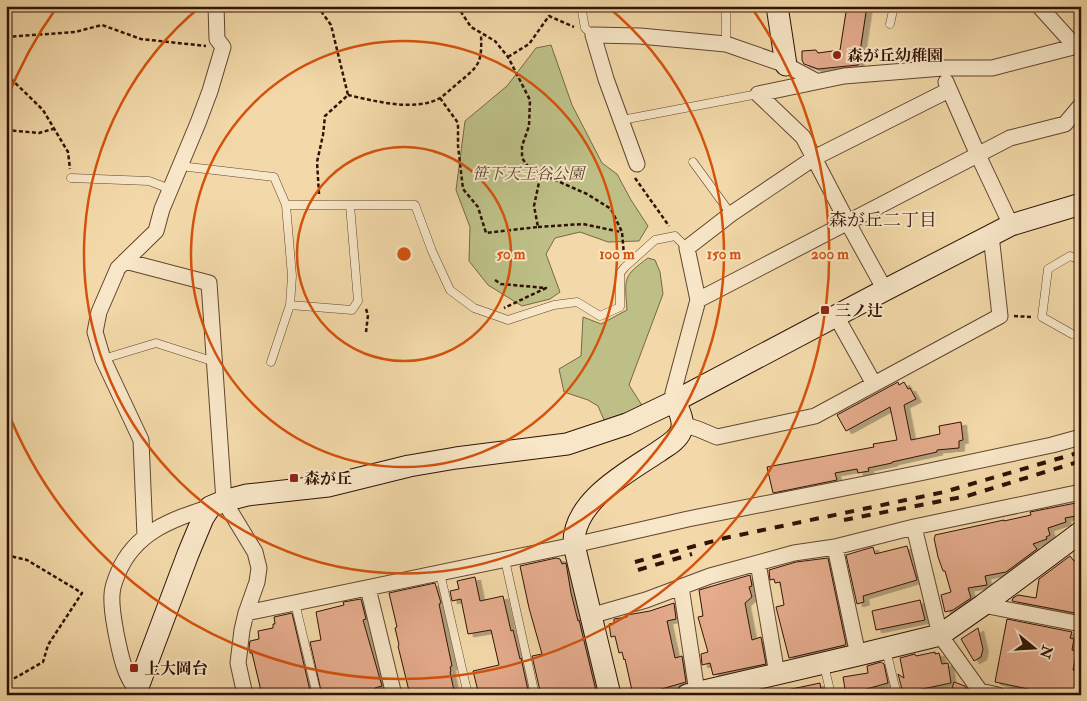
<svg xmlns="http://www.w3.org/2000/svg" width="1087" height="701" viewBox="0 0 1087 701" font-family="'IM FELL Double Pica','Noto Serif JP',serif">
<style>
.green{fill:#bdbf87;stroke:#766846}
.building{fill:#e5ac8d;stroke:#301206;filter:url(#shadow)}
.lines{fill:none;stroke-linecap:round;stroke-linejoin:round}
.lane-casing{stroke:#61442f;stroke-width:9}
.street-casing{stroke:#61442f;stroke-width:17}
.secondary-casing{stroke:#301206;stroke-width:23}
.path{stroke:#301206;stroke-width:2.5;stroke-dasharray:4 2.5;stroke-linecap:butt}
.lane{stroke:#f7e6c7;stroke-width:8}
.street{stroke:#f7e6c7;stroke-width:15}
.secondary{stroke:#f7e6c7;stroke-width:21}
.rail{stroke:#301206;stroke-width:4;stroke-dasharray:9 9;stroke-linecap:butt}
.ring{fill:none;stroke:#d6520b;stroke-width:2.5}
.poi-dot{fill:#8f2418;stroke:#f7e6c7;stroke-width:2}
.labels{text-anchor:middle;stroke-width:4;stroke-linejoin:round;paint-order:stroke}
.poi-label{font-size:16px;font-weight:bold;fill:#301206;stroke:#f7e6c7;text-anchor:start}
.park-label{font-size:16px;font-style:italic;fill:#5a462d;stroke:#f7e6c7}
.neighbourhood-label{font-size:18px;fill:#301206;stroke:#f7e6c7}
.centre{fill:#d6520b;stroke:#f7e6c7;stroke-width:2.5}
.ring-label{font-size:15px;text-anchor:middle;font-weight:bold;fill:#d6520b;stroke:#f7e6c7;stroke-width:4;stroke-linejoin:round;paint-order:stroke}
</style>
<defs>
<filter id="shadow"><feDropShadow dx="5.5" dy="3" stdDeviation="0" flood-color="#0004"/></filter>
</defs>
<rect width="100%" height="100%" fill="#f3d9a9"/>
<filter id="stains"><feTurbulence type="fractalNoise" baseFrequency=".004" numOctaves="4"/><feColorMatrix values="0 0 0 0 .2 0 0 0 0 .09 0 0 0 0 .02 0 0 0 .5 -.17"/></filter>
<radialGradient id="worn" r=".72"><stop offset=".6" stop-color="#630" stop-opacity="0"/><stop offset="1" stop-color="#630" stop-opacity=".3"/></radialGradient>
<path class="green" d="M551,45L572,105L602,163L617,174L631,200L648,226L639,241L608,242L580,232L555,238L546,254L560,292L550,299L522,306L488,285L469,261L470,227L456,190L465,121L507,86L536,48Z
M648,258L655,260L660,272L663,294L629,385L643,407L604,420L598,406L588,400L564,392L559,369L581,356L583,317L601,324L627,310C625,278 622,277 648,258Z"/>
<path class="building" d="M847,6H867L858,65L818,69L804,64L802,60V51L816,50L818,53L840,50Z
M898,382L899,385L904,382L908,389L910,388L916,399L904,405L911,440L940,434L939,426L961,422L963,440L959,441V448L937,450V452L892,462V463L868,468L869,471L858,473L857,469L835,473L837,480L773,493L767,467L874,447L873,444L897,440L890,407L846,431L837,415Z
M1081,502V515L1065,518L1066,522L1048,528L1050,535L1046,537L1047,539L1033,544L1037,549L1006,572L985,576L987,585L968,588L971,598L953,610L945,612L941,595L951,592L945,571H943L938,557L934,538L935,537V535L1004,520V521L1031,515L1030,512Z
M907,546L917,580L863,596L864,602L857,604L846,555L873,547L875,554Z
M1070,556L1074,561L1081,556L1080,614L1012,601L1013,598L1018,595L1036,598L1039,579Z
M556,558L560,559L562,564L566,563L571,593L578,621L579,620L597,695H541L532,656L542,654L529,608L520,566Z
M828,558L846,644L845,645L789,658L776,607L784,605L780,582L775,583L774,579L770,580L769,570L796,562Z
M750,575L752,586L749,587L752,597L745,603L752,640L761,637L766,664L713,675L710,663L702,665L701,654L708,652L698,617L703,616L699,590Z
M475,577L480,601L503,596L511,631L513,630L520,659L521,658L529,695H479L473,671L499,665L491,630L468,634L461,599L452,601L450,591L459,589L457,581Z
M435,583L441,603L439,604L452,666L450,667L451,671L450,672L455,695H410L398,646L399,645L395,628L397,627L389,593Z
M361,599L366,619L363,620L382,686L375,688L377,695H322L310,642L321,640L316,612L344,605L343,602Z
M920,600L925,620L876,630L872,611Z
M674,603L676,619L667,621L675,658L682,656L686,682L651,692V693L633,695L625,659L624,660L622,652L619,653L615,636L611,637L609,624L614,623V619L627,617V615L650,611Z
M292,613L311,695H262L252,653H250L249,648L250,641L259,639L258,631L273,628V624H275L274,617Z
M1007,619L1072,632L1070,638L1074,639L1072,650L1077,651L1073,670L1081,672V694L1066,691L1065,695H1046L1047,693L995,682Z
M978,628L983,649L981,657L974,661L961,639Z
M935,652V654L939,653L942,664L948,663L951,683L903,693L898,674L904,678L900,658L915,654L916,656Z
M881,662L884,664L888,683L863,690V695H846L843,677L868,673L867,666Z
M954,682L965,686L971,695H950Z
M820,683L822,695H788L787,690Z"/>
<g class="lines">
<g class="lane-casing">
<path id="lane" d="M581,6L585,28L593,35
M726,6V44
M890,24L894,6
M622,120L758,94
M693,162L731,214
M180,166L274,177L286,205L292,276L290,305L271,362
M71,178L149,181L170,189
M286,205H415L432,251L450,290L474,308L508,320L554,305L577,302L600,316L620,307V273L625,267L655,240L675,236L687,248
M290,305L352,310L358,301L350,205
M1072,334L1042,317L1048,269L1070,256L1081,260
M103,359L156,343L215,362
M6,482L8,485
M505,560L535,695
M440,573L468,695
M295,603L317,695
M886,650L897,695
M824,665L831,695"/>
</g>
<g class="street-casing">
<path id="street" d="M1039,6L1076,47
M946,82L978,155L1011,225
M758,94L844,76L943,68H992L1081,45
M758,94L803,137L814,158L949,90
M637,164L606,79L593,35L640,36L726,44L786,65L816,81
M125,261L209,283L224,501L255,552L259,568L257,582L246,613L242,630L238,663L245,695
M698,300L1010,138L1065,124L1081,105
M836,316L874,384
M675,401L673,393L698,300L687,248L731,214L814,158L848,223L885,290
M682,424L698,429L717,437L815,416L1000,316L991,235
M914,527L940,635L980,691L998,695
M145,536L141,440L103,359L95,332L99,312L118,268L156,231L162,209L198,123L210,91L223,47L217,39L216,6
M835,547L858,655
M758,563L777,674
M681,587L697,692
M368,588L394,695
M983,605L1081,624
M246,613L574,545L688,519L920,473L1052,445L1081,437
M590,616L646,600L710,576L794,553L835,547L914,527L1081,492
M137,690C124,676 120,652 116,633C114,621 111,608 112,595C112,588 115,580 118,573C135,532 171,520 210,507"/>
</g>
<g class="secondary-casing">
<path id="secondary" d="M777,6L786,65
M135,695L188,554L203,518L210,507L224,501L247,495L328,486L409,466L456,458L567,444L627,424L675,401L885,290L1011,225L1081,204
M610,695L574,545C572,502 626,473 658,452C666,446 677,441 681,431C685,421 679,411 675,401
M687,695L858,655L940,635L983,605L1081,532"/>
</g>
<path class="path" d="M457,6L471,27L495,41L508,57L530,100L529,126L522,146V158L530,169L587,194L611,209L622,232L624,255
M6,37L75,32L102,25L141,39L206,46
M508,57L529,44L549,16L574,27
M6,74L43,110L68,152L70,169
M348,95C374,101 416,112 440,98C446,94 452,88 458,83C480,65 482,63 481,34
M440,98L458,123V146L463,189L478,207L486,233L538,227L534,206L541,173
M6,130L39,133L53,129
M635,178L669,226
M319,194L317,162L323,135L325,116L348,95L331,25L321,11L319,6
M538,227L583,224L621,232
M495,280L501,284L546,288L504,308
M366,309L368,315L366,332
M1014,316L1031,317
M6,555L27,560L82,593L48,645L43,662L6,683"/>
<use href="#lane" class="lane"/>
<use href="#street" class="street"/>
<use href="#secondary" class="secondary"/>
<path class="rail" d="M844,520L967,496L1081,461
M635,562L725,538L944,492L1081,452
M638,570L692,554"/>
</g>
<g class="ring">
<circle cx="404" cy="254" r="107"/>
<circle cx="404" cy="254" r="213"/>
<path d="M608 7A320 320 0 1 1 200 7"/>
<path d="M6 101A426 426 0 0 1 57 7M751 7A426 426 0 1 1 6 407"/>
</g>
<g class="poi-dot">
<circle cx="837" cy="55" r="5"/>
<rect x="820" y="305" width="10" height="10" rx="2.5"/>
<rect x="289" y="473" width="10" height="10" rx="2.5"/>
<rect x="129" y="663" width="10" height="10" rx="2.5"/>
</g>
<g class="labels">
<g class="poi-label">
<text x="847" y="61">森が丘幼稚園</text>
<text x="835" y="316">三ノ辻</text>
<text x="304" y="484">森が丘</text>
<text x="144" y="674">上大岡台</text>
</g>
<g class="park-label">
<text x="528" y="179">笹下天王谷公園</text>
</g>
<g class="neighbourhood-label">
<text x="883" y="226">森が丘二丁目</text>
</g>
</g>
<circle cx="404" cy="254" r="8" class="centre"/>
<g class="ring-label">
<text x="511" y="259">50 m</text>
<text x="617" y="259">100 m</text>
<text x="724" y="259">150 m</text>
<text x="830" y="259">200 m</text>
</g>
<rect width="1087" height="701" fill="none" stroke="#f3d9a9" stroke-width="25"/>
<rect x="8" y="8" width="1072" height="686" fill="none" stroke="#301206" stroke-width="2.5"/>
<rect x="12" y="12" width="1062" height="676" fill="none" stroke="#301206"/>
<g transform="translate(1034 648) rotate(108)" stroke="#f7e6c7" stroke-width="4" paint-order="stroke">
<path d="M0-4L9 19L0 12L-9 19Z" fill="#301206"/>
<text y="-8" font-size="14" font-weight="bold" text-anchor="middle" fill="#301206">N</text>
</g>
<rect width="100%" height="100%" filter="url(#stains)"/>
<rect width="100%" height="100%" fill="url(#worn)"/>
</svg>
